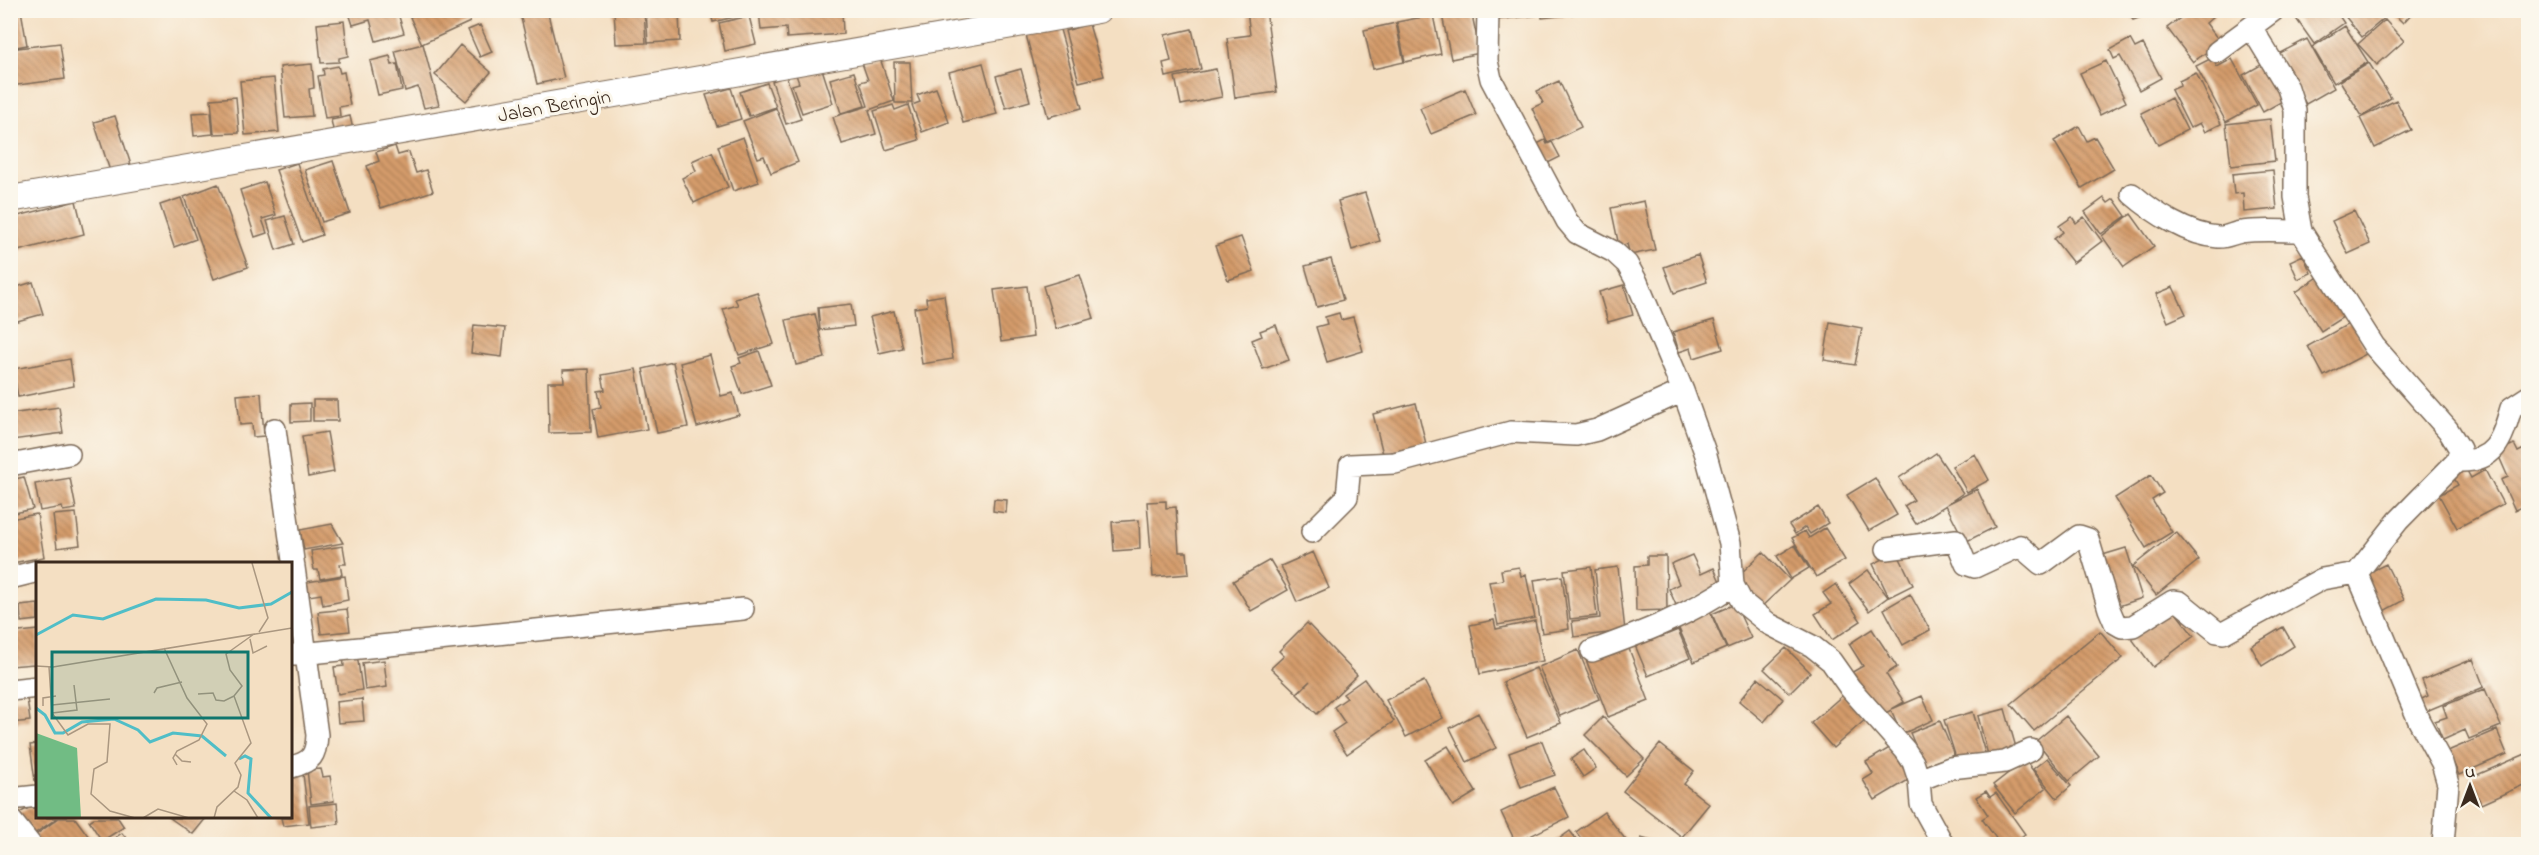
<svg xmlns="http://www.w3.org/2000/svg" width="2539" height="855" viewBox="0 0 2539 855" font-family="'Indie Flower',sans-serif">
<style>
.building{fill:url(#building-back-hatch)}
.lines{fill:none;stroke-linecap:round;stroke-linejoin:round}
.minor-casing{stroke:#7c6957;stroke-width:24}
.tertiary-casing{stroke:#7c6957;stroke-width:28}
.minor{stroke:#fff;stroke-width:21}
.tertiary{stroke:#fff;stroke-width:26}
.labels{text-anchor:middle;stroke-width:6;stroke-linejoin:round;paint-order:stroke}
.street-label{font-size:20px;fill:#3b2a1e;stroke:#fbf7ec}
.inset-river{fill:none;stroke:#50bec7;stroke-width:3}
.inset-road{fill:none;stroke:#aa9780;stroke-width:1.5}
.view{fill:#0f766e;fill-opacity:0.15;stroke:#0f766e;stroke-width:3}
.inset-edge{fill:none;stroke:#3b2a1e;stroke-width:3}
</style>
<defs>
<pattern id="building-back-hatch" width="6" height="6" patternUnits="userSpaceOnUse" patternTransform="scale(1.5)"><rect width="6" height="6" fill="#d49b6a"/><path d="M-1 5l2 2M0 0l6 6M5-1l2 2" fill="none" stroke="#ad7f57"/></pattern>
</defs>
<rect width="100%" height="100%" fill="#fbf7ec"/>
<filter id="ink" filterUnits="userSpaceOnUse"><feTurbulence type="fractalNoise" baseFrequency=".0167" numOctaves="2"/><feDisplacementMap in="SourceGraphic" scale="12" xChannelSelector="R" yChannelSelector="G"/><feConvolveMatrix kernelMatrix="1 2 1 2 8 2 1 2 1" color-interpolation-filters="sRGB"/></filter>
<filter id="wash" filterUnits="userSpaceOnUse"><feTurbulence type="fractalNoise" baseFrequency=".008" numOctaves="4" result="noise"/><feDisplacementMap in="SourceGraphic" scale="24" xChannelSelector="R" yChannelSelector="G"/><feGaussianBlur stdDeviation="1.35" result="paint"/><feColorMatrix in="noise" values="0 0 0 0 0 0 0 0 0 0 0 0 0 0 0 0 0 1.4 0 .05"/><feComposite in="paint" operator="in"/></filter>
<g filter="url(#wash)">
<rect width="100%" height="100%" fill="#f4dfc2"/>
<g id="blocks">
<path class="building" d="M10,10H21L27,45L10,48Z
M348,10H397L404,33L376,41L370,20L353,25Z
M425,10H465L470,22L422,44L410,17Z
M519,10H547L564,78L537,84Z
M614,10H644L646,43L616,44Z
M646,10H679L680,41L648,43Z
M710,10H751V13L713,22Z
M759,10H842L843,34L787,38L786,28L761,30Z
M954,10H976V12L955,16Z
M1247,10H1266L1277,92L1235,98L1227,38L1250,35Z
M1388,10H1403V11L1389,15Z
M1441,10H1471L1480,53L1451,59Z
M1495,10H1539V15L1496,20Z
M1541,10H1593V12L1542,18Z
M2129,10H2151L2152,13L2133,20Z
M2191,10H2211L2215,15L2206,23L2220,42L2193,62L2167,28Z
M2290,10H2335L2344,23L2314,44Z
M2340,10H2382L2387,16L2362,37Z
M2390,10H2415L2403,23Z
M1433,15L1441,54L1405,62L1397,22Z
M749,16L756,44L725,51L719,23Z
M2385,20L2404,41L2377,65L2358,44Z
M344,21L348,56L339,58V62L321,63L317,24Z
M1396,23L1404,62L1373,69L1364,30Z
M1089,24L1104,76L1079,82L1065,31Z
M480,25L492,52L480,57L468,30Z
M1059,26L1082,108L1048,117L1026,35Z
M2345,26L2368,62L2334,83L2312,47Z
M1192,29L1201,69L1166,77L1163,63L1171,61L1165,35Z
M2130,39L2135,48L2143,44L2161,78L2139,90L2120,56L2114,59L2110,50Z
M2307,39L2334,88L2306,104L2278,54Z
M60,43L65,79L10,86V49Z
M423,44L439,105L424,108L418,87L405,91L395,51Z
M460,45L491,72L466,101L435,75Z
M390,56L392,65L397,64L402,90L378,95L370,61Z
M880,58L894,101L869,110L876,134L842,144L833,117L868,106L860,82L868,80L862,63Z
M2212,58L2217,67L2232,59L2257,105L2226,122L2196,66Z
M2106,61L2126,102L2100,115L2080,73Z
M2268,61L2288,98L2263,112L2243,75Z
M894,62H910L912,103H895Z
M983,63L997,114L963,123L949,72Z
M2369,63L2391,98L2362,116L2340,81Z
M312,64L314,88L309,89L312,116L285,118L280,67Z
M338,66L340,73L344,72L350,105L339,107L340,116L325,118L318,76L324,75L323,69Z
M822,69L833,103L802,113L792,85L799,83L795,72Z
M1021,69L1030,101L1006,108L996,76Z
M1216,69L1222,97L1181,105L1175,77Z
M854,72L865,106L841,113L830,79Z
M2196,73L2221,124L2205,132L2200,123L2190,128L2171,90L2180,86L2179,81Z
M786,76L801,119L786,124L772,81Z
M274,78L279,132L245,135L240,81Z
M1559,81L1581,127L1548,143L1532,108L1543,103L1537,91Z
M767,83L776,107L749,116L740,92Z
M731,88L741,119L717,126L706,95Z
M936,88L949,122L922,132L912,105L920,102L917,95Z
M1465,89L1476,115L1431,134L1420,108Z
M236,97L239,133L214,134L211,99Z
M2171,98L2187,130L2158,145L2141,113Z
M2396,100L2411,130L2375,148L2360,118Z
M893,105L895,110L908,105L919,140L886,150L874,111Z
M776,108L798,162L771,173L764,156L758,158L743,121Z
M211,112L213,134L194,136L192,113Z
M115,116L131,165L110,171L94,122Z
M350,116L354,134L335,139L331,120Z
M2270,119L2275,161L2231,166L2226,124Z
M10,120H17V150H10Z
M2079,126L2087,141L2095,137L2114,169L2082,188L2054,141Z
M743,137L759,182L733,191L718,146Z
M1545,140L1547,144L1552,142L1560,157L1542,166L1533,146Z
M395,146L398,155L409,152L416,173L426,170L433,191L381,208L367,166L379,161L376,152Z
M712,152L728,187L694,203L682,178L696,171L692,161Z
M333,161L350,213L322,222L305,170Z
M297,163L322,235L302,242L276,170Z
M2273,170L2277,209L2244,212L2243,193L2234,194L2232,174Z
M265,182L276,215L262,219L267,233L255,237L240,190Z
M218,184L248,267L214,279L184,197Z
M1365,193L1380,241L1352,250L1338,201Z
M181,198L196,239L174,247L160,205Z
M2104,198L2108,203L2114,199L2126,216L2101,234L2085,212Z
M76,201L84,234L10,253V218Z
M1644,201L1655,250L1630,255L1627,244L1619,246L1611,208Z
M2354,211L2370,244L2348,254L2332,221Z
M2131,214L2154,246L2124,267L2102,236Z
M285,216L294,244L276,250L267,221Z
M2072,217L2076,223L2084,217L2102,241L2073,263L2054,239L2063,232L2059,226Z
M1241,237L1254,271L1228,280L1215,246Z
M1698,255L1707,282L1674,293L1664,267Z
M2303,255L2311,273L2298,279L2290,261Z
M1331,259L1343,300L1317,307L1305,266Z
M1080,275L1094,318L1056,329L1043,286Z
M2320,276L2346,315L2321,331L2296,292Z
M33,282L43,314L10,323V289Z
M1624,285L1633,315L1608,322L1599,292Z
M1027,286L1033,337L1001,342L994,290Z
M2173,287L2186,314L2168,322L2156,294Z
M757,292L774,344L739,355L723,309L738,305L735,299Z
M944,295L953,359L922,364L914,308L927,306L926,298Z
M851,304L854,326L820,330L818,308Z
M894,311L902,348L879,353L870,317Z
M1339,313L1341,320L1353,317L1363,351L1327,362L1316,327L1327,324L1325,317Z
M815,314L825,358L796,365L786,320Z
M1714,320L1723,349L1694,358L1691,348L1679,352L1673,332Z
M1830,322L1862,328L1855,365L1824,360Z
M2352,322L2368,353L2324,376L2308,346Z
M474,325L505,328L502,357L471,353Z
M1276,325L1289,360L1263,369L1252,340L1262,336L1260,331Z
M759,351L771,385L742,394L732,366L741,363L739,358Z
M710,355L721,396L733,393L739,415L697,427L680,363Z
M70,359L74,386L18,397L13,369Z
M673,362L688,427L657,433L643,369Z
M589,369L591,432L549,433L548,382H564L563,370Z
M636,369L647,429L598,438L593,409L601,407L598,391L605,390L602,375Z
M261,393L264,436L253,437L252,424L240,425L237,395Z
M313,400H337L338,421H313Z
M310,403V421L291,422V404Z
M1416,403L1426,444L1383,454L1373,414Z
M59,407L63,433L12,440L10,414Z
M327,432L334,472L308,477L302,436Z
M2514,444L2518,452L2528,447V504L2515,510L2501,480L2508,477L2497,452Z
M1936,453L1963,493L1947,504L1977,489L1995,527L1965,542L1946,505L1916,524L1904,506L1914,500L1899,478Z
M1975,454L1989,480L1967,492L1952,466Z
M2466,469L2471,478L2485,470L2503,504L2457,528L2439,495L2458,485L2453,476Z
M2151,475L2163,493L2152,500L2172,532L2146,548L2115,498Z
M24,477L33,509L10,514V480Z
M70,478L76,509L63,511L62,507L40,511L35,484Z
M1875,478L1897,515L1869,531L1847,495Z
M994,499L1007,500L1006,513L993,511Z
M1166,501V508L1176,507L1179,552H1187L1189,574L1153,577L1147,502Z
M1818,507L1828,523L1810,534L1805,527L1795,534L1789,525Z
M76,513L80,545L57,548L53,515Z
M37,514L44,557L12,563L10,519Z
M1139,520L1140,549L1114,551L1112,522Z
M332,524L343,543L304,550L300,530Z
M1825,528L1845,560L1816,577L1792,538L1805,531L1809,538Z
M2176,532L2199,560L2156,595L2133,566Z
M1795,545L1809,568L1791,579L1777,556Z
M343,546L346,564H340L342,575L320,579L318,570H314L311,551Z
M2126,548L2142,598L2113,608L2096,557Z
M1313,552L1329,588L1297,602L1281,566Z
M1763,552L1790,580L1760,608L1734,580Z
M1897,552L1913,585L1889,597L1873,564Z
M1692,555L1701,574L1714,568L1722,586L1676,605L1669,589L1679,584L1671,564Z
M1647,556H1666L1667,610L1636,611L1635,566L1647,565Z
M1270,560L1288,590L1251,611L1233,581Z
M2386,564L2404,600L2382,612L2364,575Z
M1519,567L1521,576L1526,575L1535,618L1498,625L1489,582L1503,580L1501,570Z
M1591,567L1597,616L1570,619L1564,570Z
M1618,567L1625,631L1574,637L1572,621L1600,618L1595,570Z
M1868,570L1888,597L1869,611L1849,584Z
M345,576L348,600L323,605L321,594L309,596L307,582Z
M1562,576L1569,629L1542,633L1534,580Z
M1836,584L1861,621L1832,640L1815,614L1831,604L1823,593Z
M1910,594L1930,630L1903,645L1884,609Z
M38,604V620L21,622L20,606Z
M1735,604L1751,638L1727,648L1712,614Z
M1708,607L1726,648L1694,662L1676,622Z
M347,609L350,631L321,634L318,612Z
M2173,609L2194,636L2153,667L2132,639Z
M1494,620L1496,629L1535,621L1543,661L1480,674L1470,625Z
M1307,623L1357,675L1317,714L1297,694L1310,681L1297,693L1271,668L1284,656L1279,651Z
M2283,627L2294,646L2262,666L2251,646Z
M1872,629L1897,667L1886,674L1904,702L1892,709L1922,696L1933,720L1902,734L1891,710L1879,717L1849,674L1863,666L1849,644Z
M38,630V679H36L34,664L10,666V633Z
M1678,630L1690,658L1648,676L1634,643L1659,632L1661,637Z
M2100,631L2123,658L2034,731L2011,704Z
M1626,641L1649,701L1608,717L1585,657Z
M1786,648L1810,672L1789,693L1764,669Z
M1578,650L1599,699L1560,716L1539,667Z
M357,654L362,690L338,694L334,667L344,666L343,656Z
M2473,659L2484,687L2424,712L2420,700L2428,696L2422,680Z
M384,660L387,687L365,690L362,663Z
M1536,668L1561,723L1527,737L1503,682Z
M1758,678L1783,699L1764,722L1739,701Z
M1364,679L1394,721L1347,754L1332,732L1345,723L1334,707L1347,698L1343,694Z
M1424,681L1443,718L1406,737L1386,700Z
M2485,689L2501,726L2469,739L2465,730L2443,740L2435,721L2447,717L2443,706Z
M1844,694L1866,719L1833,748L1811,723Z
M27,698L30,721L10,723V700Z
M362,699L364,721L338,723L336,702Z
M2005,709L2017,751L1989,759L1978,716Z
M1973,712L1985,753L1957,761L1944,720Z
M1478,713L1496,748L1467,762L1450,728Z
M2066,716L2099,756L2069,781L2036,741Z
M1603,717L1644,759L1626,776L1585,735Z
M1940,721L1954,755L1924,766L1910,733Z
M2497,730L2507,754L2459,775L2448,751Z
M1542,741L1555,775L1521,787L1509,753Z
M38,744V781H35L30,745Z
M1660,744L1694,771L1684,784L1709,804L1682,837L1623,791Z
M1448,746L1476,792L1453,806L1425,760Z
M1891,747L1910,779L1875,800L1863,780L1873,774L1866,762Z
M1584,750L1596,768L1583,777L1571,759Z
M2528,753V783L2481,804L2470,778Z
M2047,758L2071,786L2057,798L2033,769Z
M2025,760L2046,788L2015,813L1993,785Z
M321,769L323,777L330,776L334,801L311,804L307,770Z
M303,774L309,823L283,826L281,818H291V775Z
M1554,787L1569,817L1516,843L1501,812Z
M1986,791L1990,797L1996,793L2025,834L2010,844H2000L1982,819L1988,815L1976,797Z
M337,803L339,824L311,827L309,806Z
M29,808H38V818H57L31,836L15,815Z
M1604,812L1629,844H1585L1576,832Z
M59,818H75L89,837L79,844H39L33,837Z
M94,818H118L124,827L102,841L89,821Z
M170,818H206L193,834Z
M1570,831L1580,844H1552Z
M122,833L131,844H106Z
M92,837L97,844H82Z
M1641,838L1662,844H1639Z"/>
</g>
</g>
<g filter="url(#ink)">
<use href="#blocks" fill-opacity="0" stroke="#7c6957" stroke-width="1.5"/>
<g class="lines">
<g class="minor-casing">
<path id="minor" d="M1488,10L1487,61L1491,79L1567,221L1577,233L1614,252L1627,264L1637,282L1683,391L1706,455L1730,543L1733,585L1742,602L1769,624L1812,646L1831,661L1850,688L1905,750L1913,762L1919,780L1921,804L1943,844
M2274,10L2251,27L2288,88L2295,110V197L2301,231L2374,346L2448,430L2460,449L2457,461L2398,521L2357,573L2419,721L2442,763L2448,784L2443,844
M2217,52L2251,27
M2132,194C2154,213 2188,235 2218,237C2226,238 2233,233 2241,232C2260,229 2282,231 2301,231
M275,429L317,735C316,755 312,762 291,767
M2457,461C2495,463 2502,440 2511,408L2528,397
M10,465L69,454
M1312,532L1347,497L1350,465L1395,463L1511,432L1576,435L1597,430L1683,391
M1887,549L1956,540L1966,564L1975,567L2020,546L2041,564L2079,536L2088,539L2109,609L2115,623L2122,627L2133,626L2173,601L2180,602L2217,632L2223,633L2322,579L2357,573
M10,578L38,571
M1592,651C1642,633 1689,615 1733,585
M291,655L743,609
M10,690L38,687
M1919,780L1950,768L2005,762L2031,750
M10,799L38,796
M10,819L30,844"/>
</g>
<g class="tertiary-casing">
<path id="tertiary" d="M10,199L1098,10"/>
</g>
<use href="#minor" class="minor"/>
<use href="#tertiary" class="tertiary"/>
</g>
</g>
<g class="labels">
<g class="street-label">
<text transform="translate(554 105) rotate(-10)" y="7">Jalan Beringin</text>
</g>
</g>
<g transform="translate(36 562)">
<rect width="256" height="256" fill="#f4dfc2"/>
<path d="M0,171L41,186L45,256H0Z" fill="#71bc84"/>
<path class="inset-river" d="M0,73L37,53L67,57L120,37L170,38L203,46L235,42L256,30M0,146L9,153L19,171H27L46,160L78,157L102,168L114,180L137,171L166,174L190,194M203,197L209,194L215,197L212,231L235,256"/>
<path class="inset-road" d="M216,1L232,56L223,70M214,77L217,91L231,84M128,86L151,136L171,162L163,178L141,189L137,196L141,203M0,104L17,105L256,66M13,105L16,151L32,173L52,162H74L71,200L58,207L55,232L74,249L99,256M118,131L121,126L146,120M162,132L177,131L180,138L188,139L198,134M16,143L74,137M7,144V136L20,134M16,151L41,148L38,123M139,192L146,199L155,200M198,229L211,238L222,256M107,256L122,247L153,256M178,256L181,245L202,225L205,213L199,201L215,181L198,134L206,124L194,108L190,92L218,72"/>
<path class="view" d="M16,90H212V156H16Z"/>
<rect width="256" height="256" class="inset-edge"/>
</g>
<rect width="2539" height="855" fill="none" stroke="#fbf7ec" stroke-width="36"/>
<g transform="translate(2470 786)" stroke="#fbf7ec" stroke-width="4.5" paint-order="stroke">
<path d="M0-4.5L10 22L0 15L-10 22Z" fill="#3b2a1e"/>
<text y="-9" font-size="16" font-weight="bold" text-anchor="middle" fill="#3b2a1e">U</text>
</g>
</svg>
